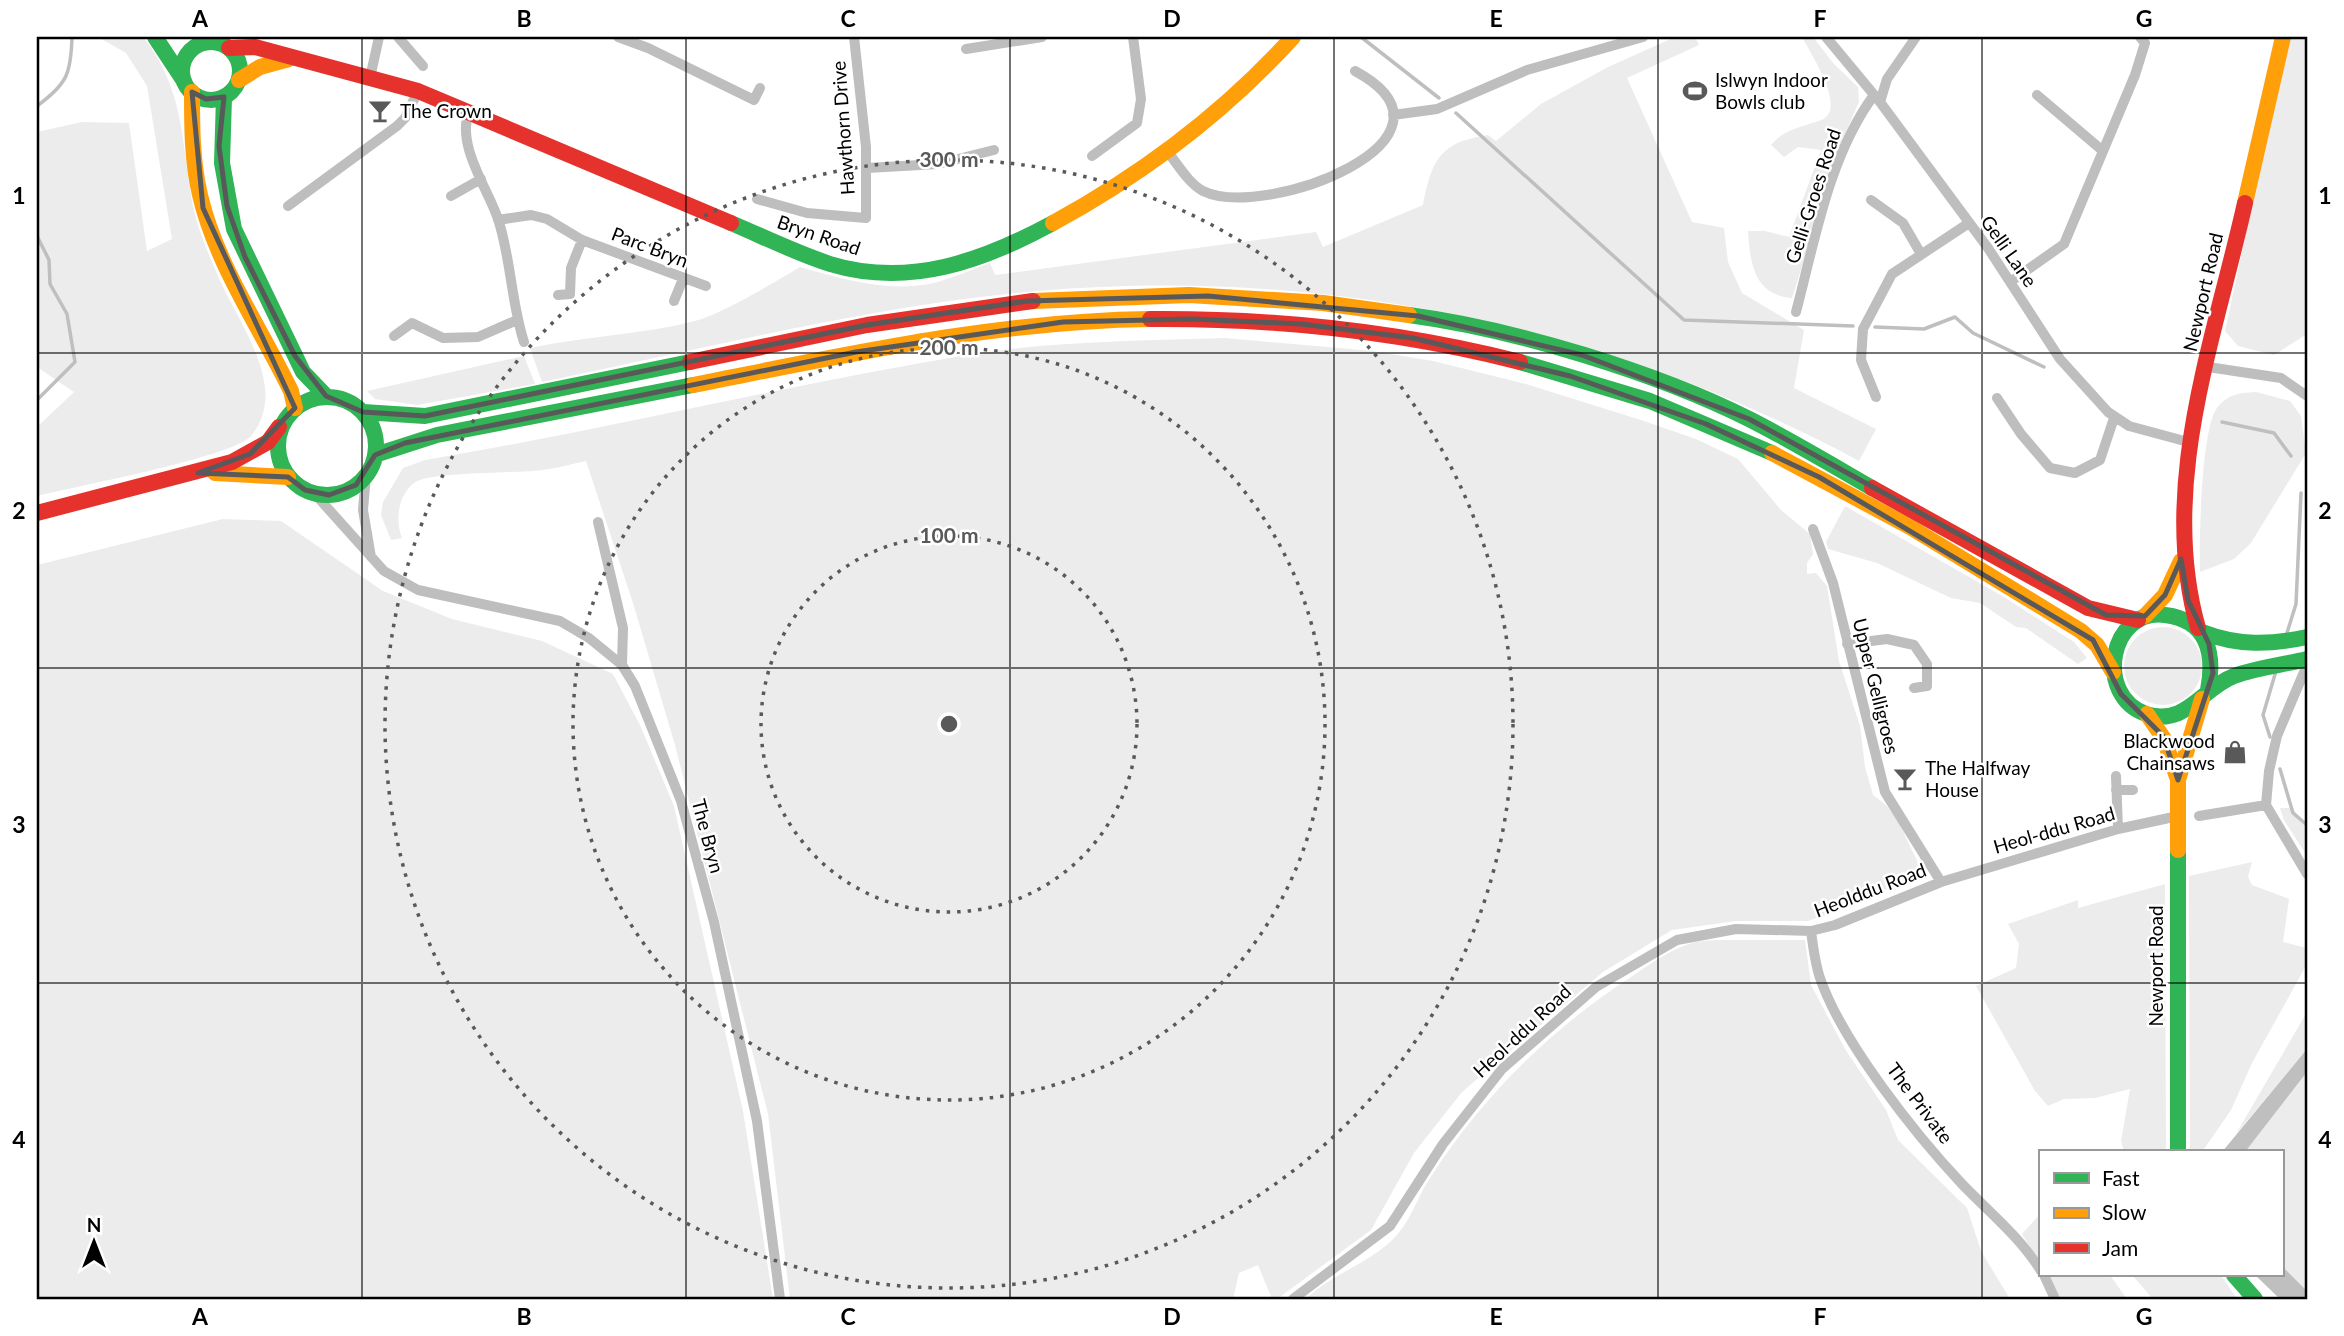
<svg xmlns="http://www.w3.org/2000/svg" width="2344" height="1336" viewBox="0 0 2344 1336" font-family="Lato,sans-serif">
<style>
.green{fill:#ececec}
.water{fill:#bfbfbf}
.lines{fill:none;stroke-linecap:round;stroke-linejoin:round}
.stream{stroke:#bfbfbf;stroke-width:3.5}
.street{stroke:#bebebe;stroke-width:10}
.fast{stroke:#30b455;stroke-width:16}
.slow{stroke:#ff9f0a;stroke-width:16}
.jam{stroke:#e5322d;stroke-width:16}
.marked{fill:none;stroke:#595959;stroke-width:5;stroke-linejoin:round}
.grid{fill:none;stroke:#000;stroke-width:2;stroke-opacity:0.55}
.ring{fill:none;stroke:#595959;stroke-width:3.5;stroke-dasharray:3.5 7}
.labels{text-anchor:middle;stroke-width:5;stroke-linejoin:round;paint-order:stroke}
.poi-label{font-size:19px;fill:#000;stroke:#fff;text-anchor:start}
.street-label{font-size:19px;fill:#000;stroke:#fff}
.centre{fill:#595959;stroke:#fff;stroke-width:3.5}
.ring-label{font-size:21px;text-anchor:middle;font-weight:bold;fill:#595959;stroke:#fff;stroke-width:5;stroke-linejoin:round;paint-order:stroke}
.neatline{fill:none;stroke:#000;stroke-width:2.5}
.grid-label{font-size:23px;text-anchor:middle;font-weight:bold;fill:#000}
</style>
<rect width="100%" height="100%" fill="#fff"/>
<path class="green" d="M98,37H143C184,88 181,139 192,201C196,225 208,253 218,276C233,311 261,349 265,388C267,405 262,424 250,437C231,457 73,487 37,496V427L74,392L37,367V132L82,122L129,123L147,251L172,239L147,86L126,53Z
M1675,37H1695L1699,45L1627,78L1692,222L1724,228L1728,262L1742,293L1804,330L1794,388L1876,429L1859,461C1608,326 1322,266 1038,291C875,305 703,349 542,382L530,348C584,336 641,335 695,321C724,313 773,283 800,267C844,279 888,293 934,283C953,278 972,269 990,263L995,275L1316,232L1323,247L1423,205C1432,160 1440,142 1488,135L1496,141L1541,104L1608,67Z
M1802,37H1813L1834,64L1858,87L1859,102L1842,140L1792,298C1754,295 1750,263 1748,231H1765L1789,237L1821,150L1798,147L1784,157L1771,145C1782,132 1794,129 1809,124C1814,122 1821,121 1825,118C1844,104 1810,52 1802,37Z
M2288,37H2307V334L2274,355L2238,346L2225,331Z
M1225,338L1373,351L1433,361L1526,384L1644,421L1696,439L1738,459L1781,510L1810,534L1813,554L1807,563V574L1816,573L1827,586L1839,661L1860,726L1865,767L1873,795L1886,805L1898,821L1922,871L1852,906L1808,921H1736L1672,930L1603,972L1462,1092L1414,1153L1371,1230L1277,1299H1272L1258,1265L1239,1273L1233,1299H790L768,1114L675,745L633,603L586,461C568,465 550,470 532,471C510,473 428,472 414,483C398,495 395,520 402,538L391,540L381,515L383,502L403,468L425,460C605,430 781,386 961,356C1048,341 1137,341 1225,338Z
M524,356L535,384L417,405L375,399L367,391Z
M2256,392L2290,401L2301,416L2306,453L2251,543L2234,559L2200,572C2199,542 2201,429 2217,408C2228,394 2239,393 2256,392Z
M1845,506L2004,597L2074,642L2087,658L2078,664L2026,628L2016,627L1980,603L1951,598L1877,563L1828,549L1826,542Z
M223,519L281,521L383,591L452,619L542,641L613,674L640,725L674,806L743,1111L773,1299H37V565Z
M2124 666a39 39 0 1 1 78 0a39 39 0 1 1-78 0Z
M2280,808H2292L2307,825V856L2284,820Z
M2252,862L2248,877L2252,885L2289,899L2283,942L2307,948V964L2252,1063L2231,1110L2202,1152H2190L2189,876Z
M2165,884L2166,1152H2124L2121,1141L2130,1089L2095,1098L2064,1099L2048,1106L2035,1091L1976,986L2016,968L2019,944L2008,924L2078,900V908Z
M1728,940H1805L1811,985L1845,1049L1886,1110L1898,1140L1967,1208L1981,1251L2010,1299H1306C1332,1273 1372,1263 1397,1235C1412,1218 1419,1193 1432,1175C1484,1095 1551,1029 1631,977C1650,964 1674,947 1696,942C1707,940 1718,940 1728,940Z
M2307,1012V1049L2236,1134Z
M2307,1072V1291L2283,1267V1152H2245Z
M2041,1213V1265L2022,1234Z
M2048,1275H2110L2127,1299H2059Z
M2132,1275H2221L2237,1299H2153Z"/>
<path class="water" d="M2307,1049V1072L2245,1152H2222Z
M2283,1267L2307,1291V1299H2280L2255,1275H2283Z"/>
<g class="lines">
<path class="stream" d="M1361,37L1439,98
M37,106C67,84 71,74 72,37
M1456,113L1684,320L1853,326
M37,236L49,260L50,284L67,314L75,362L37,400
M1875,327L1924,329L1955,317L1973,333L2044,367
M2222,422L2274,433L2291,456
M2286,636L2296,604L2301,493
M2270,737L2263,715L2276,671
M2280,769L2293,813L2307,825"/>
<path class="street" d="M398,37L423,66
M618,37L648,48L754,100L760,88
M1826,37L1880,102L1988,248L2060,359L2108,412L2129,426L2192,443
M966,49L1042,37
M370,78L379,37
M2037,95L2103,151
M1880,102L1887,79L1916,37
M469,111C456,145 487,187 498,219C511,258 511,302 524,342
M1393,115L1437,109L1527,70L1643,37
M1167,151C1177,163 1188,183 1203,191C1264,221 1481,139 1355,71
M1092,156L1137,123L1141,99L1133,37
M867,168L938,164L994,150
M451,196L481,179
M757,199L807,213L866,218V147L854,37
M1871,200L1903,223L1921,254
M288,206L397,126L405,118L418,91
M498,220L531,215L547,219L582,240L706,286
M2010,282L2064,244L2135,75L2145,43L2140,37
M558,295L570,294L571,268L582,240
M674,301L683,279
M1796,312C1815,240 1829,156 1874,95
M394,336L412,323L443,338L478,337L517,320
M2208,367L2281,378L2307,396
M1876,397L1861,360L1863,329L1892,274L1969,223
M1997,398L2021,434L2050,468L2075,473L2100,460L2114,418
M366,475L363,510L371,557
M314,493L384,571L418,590L560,621L589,638L622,665L635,686L681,801L714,922L757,1121L780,1299
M598,522L623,628L622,665
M1813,529L1833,583L1885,792L1941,882
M1847,644L1887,639L1914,645L1927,664V686L1914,688
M2307,665L2277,736L2269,771L2266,805L2307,874
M2116,776L2118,829
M2116,790H2133
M2199,816L2266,805
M1811,931C1813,947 1815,963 1820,978C1842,1042 1916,1135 1962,1184C1989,1212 2021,1238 2041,1271
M2044,1275L2055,1299
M1293,1299L1390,1226L1443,1144L1502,1069L1596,987L1677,940L1736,929L1811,931L1835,925L1941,882L2118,829L2178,816"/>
<path class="fast" d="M155,37L184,81
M182 71a29 29 0 1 1 58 0a29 29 0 1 1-58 0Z
M224,97L222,163L234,229L303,372L326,396
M731,223C764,237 796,253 830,264C909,288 983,261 1053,223
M1409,315C1513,329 1656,372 1751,420C1792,441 1832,465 1872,488
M1520,362L1650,401L1772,453
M278 446a49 49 0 1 1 98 0a49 49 0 1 1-98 0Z
M363,412L425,416L690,362
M375,455L437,435L693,385
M2202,632C2238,646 2270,645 2307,637
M2208,690C2215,654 2208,620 2165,615C2109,608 2094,696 2146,714C2186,727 2202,688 2234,676C2258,667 2283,665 2307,659
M2178,850V1152
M2234,1275L2255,1299"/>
<path class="slow" d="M239,80L260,67L289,59
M192,92C192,126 192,161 200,195C216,264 260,327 291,391L295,408
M2245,203L2283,37
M1053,223C1143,174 1224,113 1293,37
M1033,301L1189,295L1323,303L1409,315
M693,385C845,355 995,321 1150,319
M1772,453L1910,527L2081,631L2097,645L2113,672
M215,473L288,477
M2145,616L2165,595L2181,561
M2147,714L2164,739L2177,777
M2178,850V780L2202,699"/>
<path class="jam" d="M229,48L255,47L418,91L731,223
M1150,319C1275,318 1398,331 1520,362
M690,362L867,325L1033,301
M1872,488L2088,608L2138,620
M37,513L232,462L268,442L279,427
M2198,628C2158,487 2214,341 2245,203"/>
</g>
<path class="marked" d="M192,92L206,99L224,97L219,146L227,206L245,257L295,356L326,396L363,412L425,416L867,325L1027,301L1208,296L1418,316L1582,355L1749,419L2106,615L2145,616L2165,595L2181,559L2188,600L2209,644L2213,673L2178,780L2163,736L2121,694L2093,640L1819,477L1706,424L1570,376L1413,338L1301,324L1192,319L1063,322L856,352L405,443L375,455L356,485L329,495L305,490L288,477L198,473L250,454L295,408L203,208Z"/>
<path class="grid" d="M362,37V1299M686,37V1299M1010,37V1299M1334,37V1299M1658,37V1299M1982,37V1299M37,353H2307M37,668H2307M37,983H2307"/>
<g class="ring">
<circle cx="949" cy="724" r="188"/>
<circle cx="949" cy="724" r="376"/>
<circle cx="949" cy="724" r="564"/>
</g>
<defs>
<g id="stadium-bare" transform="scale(1.89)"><path d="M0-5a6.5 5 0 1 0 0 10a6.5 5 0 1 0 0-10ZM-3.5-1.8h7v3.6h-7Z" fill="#595959" stroke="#fff" stroke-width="2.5" paint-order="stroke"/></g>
<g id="bar-bare" transform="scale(1.89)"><path d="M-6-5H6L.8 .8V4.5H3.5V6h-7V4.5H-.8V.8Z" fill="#595959" stroke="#fff" stroke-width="2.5" paint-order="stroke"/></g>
<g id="shop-bare" transform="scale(1.89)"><path d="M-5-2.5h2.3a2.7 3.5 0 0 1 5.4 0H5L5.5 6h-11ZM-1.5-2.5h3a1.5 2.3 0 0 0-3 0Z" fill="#595959" stroke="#fff" stroke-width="2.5" paint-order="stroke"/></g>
</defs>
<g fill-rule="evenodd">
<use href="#stadium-bare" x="1695" y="91"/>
<use href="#bar-bare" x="380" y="111"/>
<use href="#shop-bare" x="2235" y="752"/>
<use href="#bar-bare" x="1905" y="779"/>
</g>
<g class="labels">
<g class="poi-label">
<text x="1715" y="87">Islwyn Indoor<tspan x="1715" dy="22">Bowls club</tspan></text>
<text x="400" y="118">The Crown</text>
<text x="2215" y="748" text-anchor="end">Blackwood<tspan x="2215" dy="22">Chainsaws</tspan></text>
<text x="1925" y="775">The Halfway<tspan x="1925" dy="22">House</tspan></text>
</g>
<g class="street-label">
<text transform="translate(843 128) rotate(-94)" y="7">Hawthorn Drive</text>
<text transform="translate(1813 196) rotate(-72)" y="7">Gelli-Groes Road</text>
<text transform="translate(819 235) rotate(19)" y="7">Bryn Road</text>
<text transform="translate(650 247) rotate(21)" y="7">Parc Bryn</text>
<text transform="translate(2009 251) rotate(55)" y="7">Gelli Lane</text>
<text transform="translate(2203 292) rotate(-77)" y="7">Newport Road</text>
<text transform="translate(1876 686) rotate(76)" y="7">Upper Gelligroes</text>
<text transform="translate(2054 830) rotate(-16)" y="7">Heol-ddu Road</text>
<text transform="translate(708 836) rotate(75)" y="7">The Bryn</text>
<text transform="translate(1870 890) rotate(-21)" y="7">Heolddu Road</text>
<text transform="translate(2156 966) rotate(-90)" y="7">Newport Road</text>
<text transform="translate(1522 1031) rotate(-43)" y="7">Heol-ddu Road</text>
<text transform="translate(1920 1103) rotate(53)" y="7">The Private</text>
</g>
</g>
<circle cx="949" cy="724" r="10" class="centre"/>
<g class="ring-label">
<text x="949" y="167">300 m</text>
<text x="949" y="355">200 m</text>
<text x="949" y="543">100 m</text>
</g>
<rect width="2344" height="1336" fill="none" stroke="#ffffff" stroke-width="77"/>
<rect x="2039" y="1150" width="245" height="126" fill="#ffffff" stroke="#999999" stroke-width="2"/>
<rect x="2054" y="1173" width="35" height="10" fill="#30b455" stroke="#999999" stroke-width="2"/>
<text x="2102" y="1186" font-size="21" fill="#000000">Fast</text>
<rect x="2054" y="1208" width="35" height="10" fill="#ff9f0a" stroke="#999999" stroke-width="2"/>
<text x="2102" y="1220" font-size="21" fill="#000000">Slow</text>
<rect x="2054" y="1243" width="35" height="10" fill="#e5322d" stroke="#999999" stroke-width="2"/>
<text x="2102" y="1256" font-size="21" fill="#000000">Jam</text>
<g transform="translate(94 1242)" stroke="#ffffff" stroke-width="5" paint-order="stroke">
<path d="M0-5L12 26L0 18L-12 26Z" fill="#000000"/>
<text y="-10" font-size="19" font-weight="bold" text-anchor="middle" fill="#000000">N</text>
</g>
<rect x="38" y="38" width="2268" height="1260" class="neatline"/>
<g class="grid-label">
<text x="200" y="27">A</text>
<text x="524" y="27">B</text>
<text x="848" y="27">C</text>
<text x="1172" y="27">D</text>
<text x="1496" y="27">E</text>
<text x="1820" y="27">F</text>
<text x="2144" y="27">G</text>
<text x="19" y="204">1</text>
<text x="2325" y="204">1</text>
<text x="19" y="519">2</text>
<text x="2325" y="519">2</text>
<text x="19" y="833">3</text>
<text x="2325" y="833">3</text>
<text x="19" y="1148">4</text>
<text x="2325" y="1148">4</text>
<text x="200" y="1325">A</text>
<text x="524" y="1325">B</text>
<text x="848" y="1325">C</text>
<text x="1172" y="1325">D</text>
<text x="1496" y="1325">E</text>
<text x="1820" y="1325">F</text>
<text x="2144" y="1325">G</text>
</g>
</svg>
